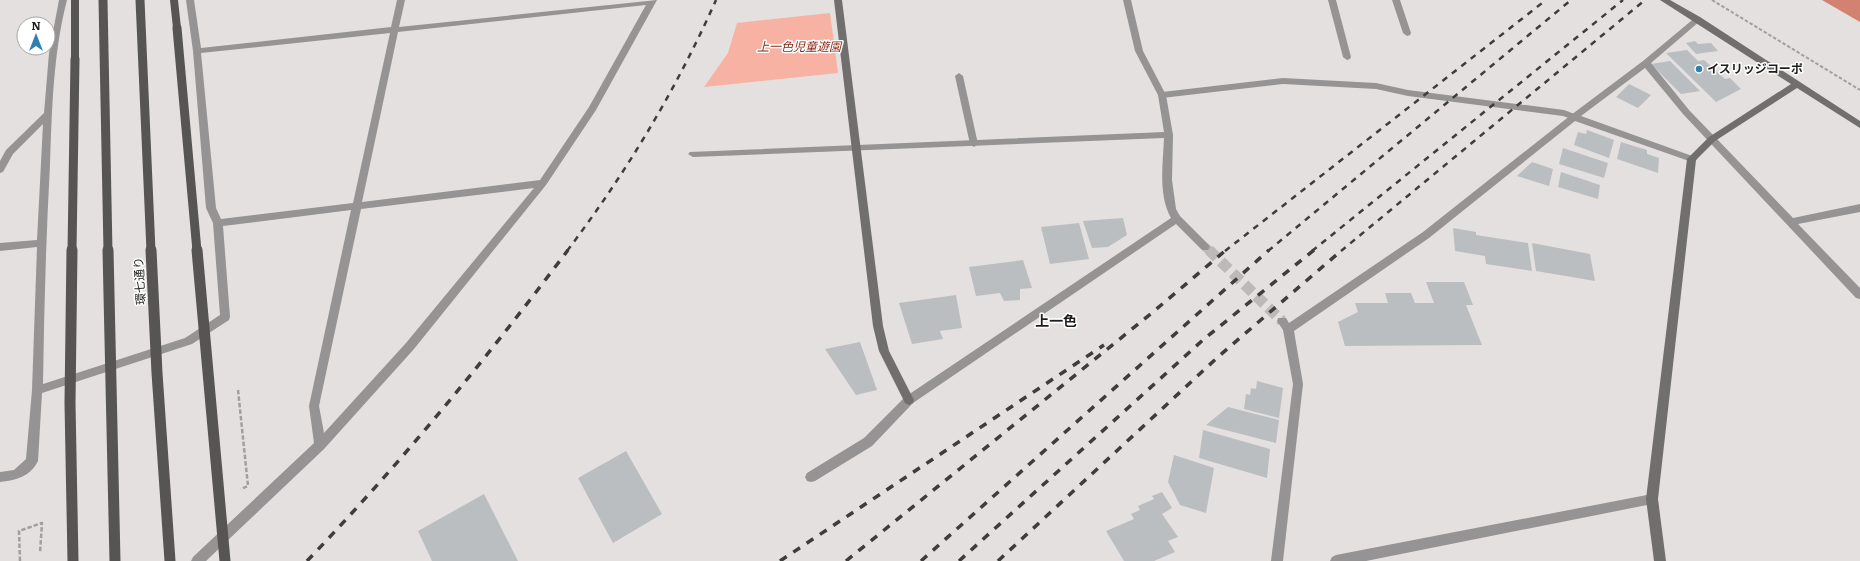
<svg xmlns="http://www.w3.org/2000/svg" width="1860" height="561" viewBox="0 0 1860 561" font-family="Literata,'Noto Sans JP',serif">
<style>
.green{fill:#f7b2a3}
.water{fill:#d38170}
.building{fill:#bbbec0}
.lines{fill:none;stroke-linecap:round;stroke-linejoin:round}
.street-tunnel-far1{stroke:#bcb9b8;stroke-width:9;stroke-dasharray:9 4.5;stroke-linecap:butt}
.street-tunnel{stroke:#bcb9b8;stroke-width:11;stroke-dasharray:11 5.5;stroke-linecap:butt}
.path-far1{stroke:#a29f9e;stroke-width:2;stroke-dasharray:3.5 2;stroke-linecap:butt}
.path{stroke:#a29f9e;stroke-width:2.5;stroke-dasharray:4.5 2;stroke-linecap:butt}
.lane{fill:#959393;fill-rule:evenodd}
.street{fill:#959393;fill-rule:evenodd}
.secondary{fill:#716e6e;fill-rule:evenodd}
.primary{fill:#575454;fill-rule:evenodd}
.rail-far1{stroke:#3e3d3d;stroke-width:2.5;stroke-dasharray:6 6;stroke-linecap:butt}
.rail{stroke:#3e3d3d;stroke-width:3.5;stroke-dasharray:8 8;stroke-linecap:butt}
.path-bridge{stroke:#a29f9e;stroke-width:2.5;stroke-dasharray:4.5 2;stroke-linecap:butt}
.primary-bridge-far1{stroke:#575454;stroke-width:9}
.primary-bridge{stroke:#575454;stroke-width:11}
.poi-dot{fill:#2e80b1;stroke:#fff;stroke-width:1.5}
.labels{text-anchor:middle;stroke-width:3;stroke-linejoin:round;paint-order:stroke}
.park-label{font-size:12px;font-style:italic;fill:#882715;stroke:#fff}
.poi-label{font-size:12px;font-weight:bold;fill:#1e1d1d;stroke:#fff;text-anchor:start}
.street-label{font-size:12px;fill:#1e1d1d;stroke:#fff}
.quarter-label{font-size:14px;font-weight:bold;fill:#1e1d1d;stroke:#fff}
</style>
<rect width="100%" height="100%" fill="#e4e0df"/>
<path class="green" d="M830,13L838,73L704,87L728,53L737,23Z"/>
<path class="water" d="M1822,0H1860V22Z"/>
<path class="building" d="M1695,41L1698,44L1711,43L1718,51L1696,54L1686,43Z
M1687,50L1698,61L1704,60L1725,79L1730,78L1741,89L1716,102L1666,53Z
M1670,61L1700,91L1681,94L1651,64Z
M1629,84L1651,95L1638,108L1616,97Z
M1587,130L1614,140L1609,158L1574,145L1578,132L1586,134Z
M1621,142L1647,150V154L1659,158L1658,173L1617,159Z
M1563,148L1608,163L1604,178L1559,164Z
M1532,162L1553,169L1549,186L1517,176Z
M1561,172L1600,185L1598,199L1558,187Z
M1123,218L1127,235L1108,247L1092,248L1083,221Z
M1079,223L1089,259L1050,264L1041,227Z
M1453,228L1476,232V235L1528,243L1532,271L1486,264L1485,256L1455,251Z
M1532,243L1590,254L1595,281L1536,271Z
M1023,260L1032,288L1020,289V300L1004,301L1000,293L976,296L969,267Z
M1426,282H1464L1473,305H1466L1482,345L1345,346L1338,322L1358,312L1355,303H1388L1385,293H1411L1415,303H1434Z
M956,295L962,328L940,331L943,339L912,344L899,303Z
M860,342L877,390L856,395L825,349Z
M1257,381L1283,388L1279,418L1244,409L1246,394L1250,395L1251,388L1256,389Z
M1228,407L1279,420L1276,443L1206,425Z
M1203,430L1270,449L1267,478L1199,458Z
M626,451L662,514L613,543L578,478Z
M1174,455L1214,468L1206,513L1180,505L1168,482Z
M1162,492L1172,508L1162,514L1178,537L1168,541L1175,552L1154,561H1124L1106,531L1134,519L1131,514L1140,510L1138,506L1154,499L1152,496Z
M484,494L518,561H432L418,531Z"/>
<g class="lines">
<path class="street-tunnel-far1" d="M1205,247L1210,251"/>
<path class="street-tunnel" d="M1209,250L1282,321"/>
<path class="path-far1" d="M1712,0L1860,90"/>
<path class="path" d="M20,561L19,531L42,523L40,553"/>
<path class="lane" d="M1328,0H1336L1351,57L1350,59L1347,60L1343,57Z
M1392,0H1400L1411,33L1410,35L1407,36L1403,33Z
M959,73L963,76L978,144L974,147L970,144L955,76Z
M1283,78L1376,83L1408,90L1564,110L1577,115L1578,117L1574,120L1563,116L1408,96L1376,89L1283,84L1162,98L1158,95L1162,92Z"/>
<path class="street" d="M59,0H67C53,54 52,110 50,165C46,238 44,311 43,384L185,338L220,315L213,223L206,208L193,51L186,0H194L201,48L391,27L397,0H405L399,27L657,0L596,110L546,185L414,349L324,449L206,561H191L193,557L314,443L309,406L351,210L223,226L230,317L229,320L192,344L42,393L38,461C30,477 16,480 0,482V472L14,470L26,459L32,390L37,247L0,251V243L37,240L43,124L13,154L3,172L0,173V161L6,150L44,113L49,53ZM646,5L589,107L540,180L362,202L398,32ZM390,33L353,203L221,219L216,208L201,53ZM534,188L406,343L324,433L319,406L361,209Z
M1123,0H1131L1143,51L1166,95L1173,135L1172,180L1176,209L1180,216L1208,244L1210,247L1208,250H1202L1176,224L913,403L872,446L815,481L811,482L807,481L805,477L807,473L864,438L905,397L1171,218C1158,195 1163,164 1164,138L693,157L688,154L690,152L1164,132L1158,95L1135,51Z
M1697,16L1701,19L1700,21L1651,63L1689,110L1793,218L1860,204V212L1798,224L1860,288V299L1856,298L1683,114L1645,68L1581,116L1695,157L1697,159L1695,161H1689L1575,121L1429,238L1294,331L1303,384L1283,561H1271L1293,384L1283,330L1277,321L1278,318H1286L1289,323L1423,232L1571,115L1643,61Z
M1652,494L1656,495L1658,499L1656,503L1652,504L1366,561H1330L1332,557L1336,555Z"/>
<path class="secondary" d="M834,0H842L883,326L889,351L914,400L913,403L909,405L905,403L879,351L873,326Z
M1660,0H1670L1700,17L1860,121V128L1797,88L1715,141L1696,160L1658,499L1666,561H1654L1646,499L1687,159L1709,137L1791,84Z"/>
<path class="primary" d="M71,0H79V59L75,62L71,59Z
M170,0H178L181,28L180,30H174L173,28Z"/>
<path class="rail-far1" d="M567,251C626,173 676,90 716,0
M1225,251L1546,0
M1268,251L1571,0
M1312,251L1623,0
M1341,251L1645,0"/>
<path class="rail" d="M307,561C401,463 486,359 568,250
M780,561L1104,345
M846,561L1153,312L1226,250
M921,561L1269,250
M959,561L1204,339L1314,250
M998,561L1219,356L1342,250"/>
<path class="path-bridge" d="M238,390L248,486L241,489"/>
<path class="primary-bridge-far1" d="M103,0L108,251
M140,0L151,251
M177,28L197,251
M72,251L75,59"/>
<path class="primary-bridge" d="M72,250L70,403L73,561
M108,250L115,561
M151,250L157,373L170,561
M197,250L225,561"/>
</g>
<circle class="poi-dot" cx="1699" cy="69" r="4"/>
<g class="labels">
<g class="park-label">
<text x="799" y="51">上一色児童遊園</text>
</g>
<g class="poi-label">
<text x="1707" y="73">イスリッジコーポ</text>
</g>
<g class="street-label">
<text transform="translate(140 281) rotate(-93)" y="4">環七通り</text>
</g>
<g class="quarter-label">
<text x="1056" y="326">上一色</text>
</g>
</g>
<g transform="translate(36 36)"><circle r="19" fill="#ffffff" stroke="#a5a5a5"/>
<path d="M0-3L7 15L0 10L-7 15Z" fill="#2e80b1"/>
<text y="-6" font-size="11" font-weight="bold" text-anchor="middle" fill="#1e1d1d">N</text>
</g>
</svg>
